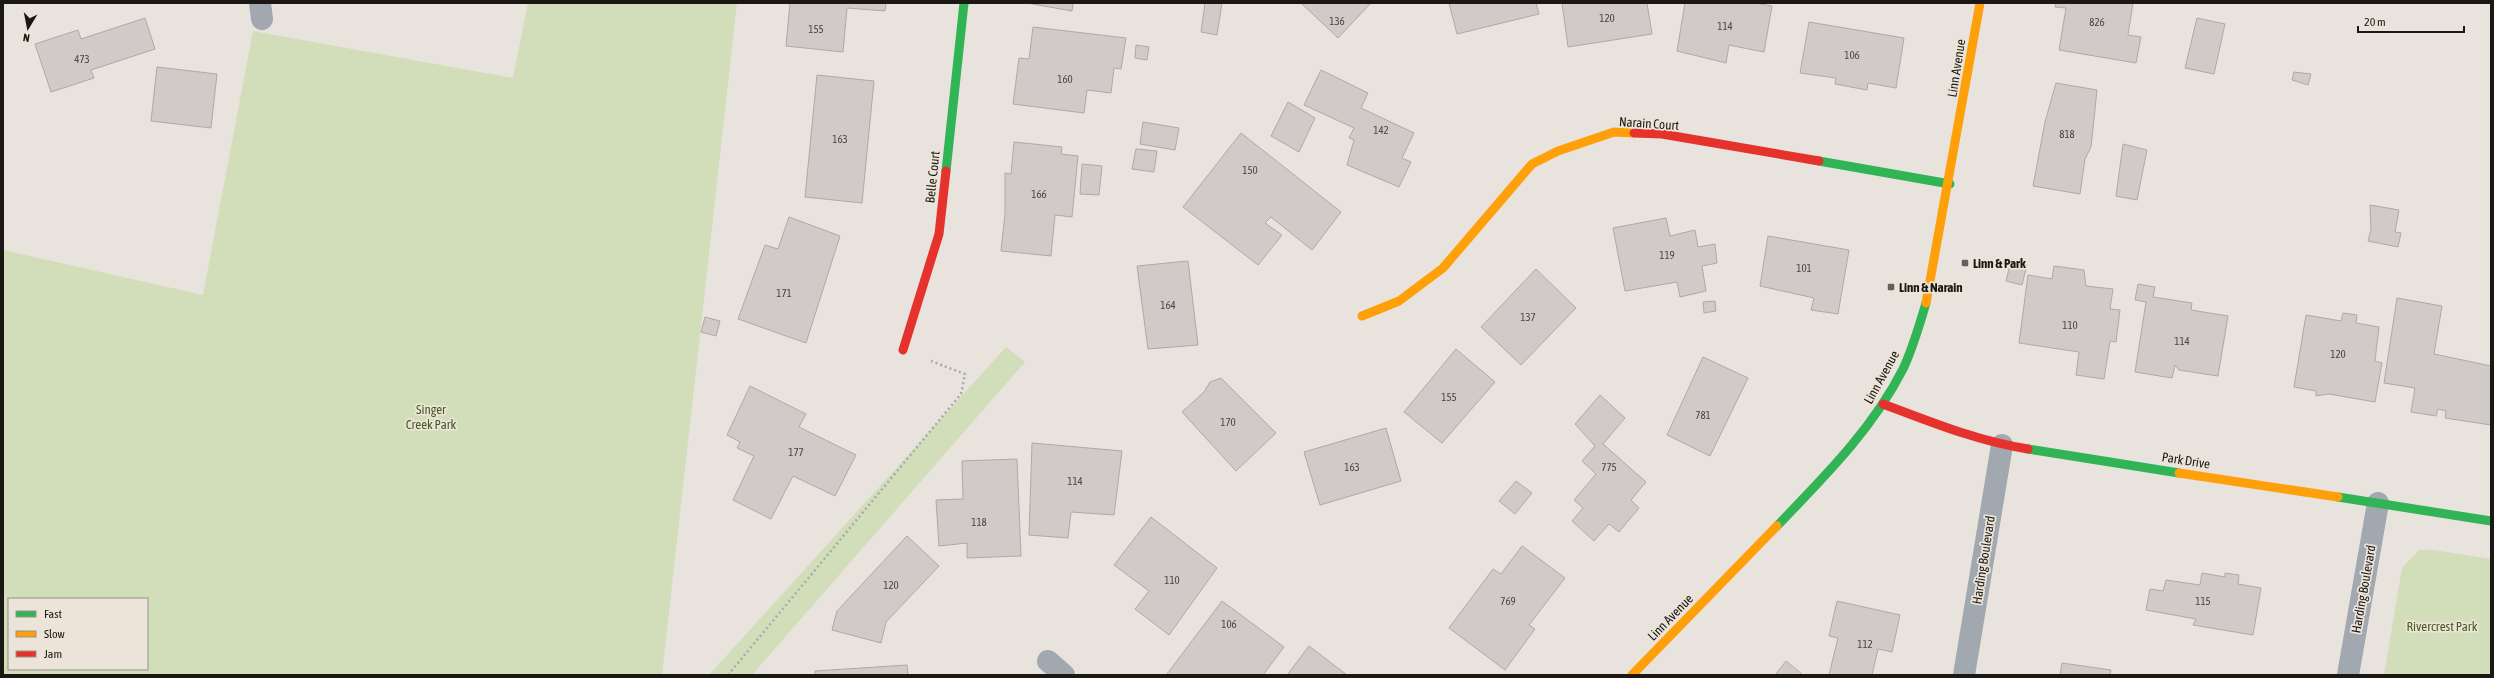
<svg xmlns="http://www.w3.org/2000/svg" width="2494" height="678" viewBox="0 0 2494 678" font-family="'Asap Condensed',sans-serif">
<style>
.green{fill:#d2deb9;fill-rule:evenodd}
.building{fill:#d0cbc8;stroke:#aea9a7}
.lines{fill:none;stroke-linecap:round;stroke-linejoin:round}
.path{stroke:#a7aaac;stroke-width:2.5;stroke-dasharray:2 3;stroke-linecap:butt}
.street{stroke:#a1a8b0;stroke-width:22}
.fast{stroke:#30b455;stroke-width:9}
.slow{stroke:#ff9f0a;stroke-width:9}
.jam{stroke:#e5322d;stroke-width:9}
.poi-dot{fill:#635f5a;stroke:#ece4d8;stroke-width:1.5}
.labels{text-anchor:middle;stroke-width:3.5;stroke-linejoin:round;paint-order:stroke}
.number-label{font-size:11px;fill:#4a4643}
.street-label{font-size:13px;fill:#1b1814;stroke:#ece4d8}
.poi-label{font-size:13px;font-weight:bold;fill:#1b1814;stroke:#ece4d8;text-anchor:start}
.park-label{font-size:13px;fill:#465c22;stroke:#ece4d8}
</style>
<rect width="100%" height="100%" fill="#e8e3dc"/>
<path class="green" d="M528,3H737L662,675H3V250L203,295L253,31L513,78ZM9,599H147V669H9Z
M1006,347L1025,362L752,675H709Z
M2419,550H2434L2491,559V675H2384L2402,568Z"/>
<path class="building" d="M790,3H886L885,11L847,8L843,52L786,46Z
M1027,3H1073L1072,11Z
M1205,3H1222L1217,35L1201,32Z
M1301,3H1371L1338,38Z
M1449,3H1536L1539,14L1457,34Z
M1562,3H1647L1652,34L1568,47Z
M1685,3H1755L1772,6L1764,52L1729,45L1726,63L1677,51Z
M2056,3H2133L2128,35L2141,37L2136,63L2059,50L2066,8L2055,7Z
M145,18L155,49L91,70L94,78L51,92L35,44L78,30L81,39Z
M2197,18L2225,24L2214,74L2185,68Z
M1809,22L1904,38L1896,88L1868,83L1867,90L1835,84L1836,78L1800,73Z
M1033,27L1126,38L1121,69L1114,68L1111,93L1087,90L1084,113L1013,104L1019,58L1029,59Z
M1136,45L1149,47L1147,60L1135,58Z
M157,67L217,74L211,128L151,121Z
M1321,70L1368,93L1361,108L1414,133L1402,158L1411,162L1399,187L1347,165L1354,140L1349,138L1354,128L1304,105Z
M2294,72L2311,74L2308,85L2292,80Z
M817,75L874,81L862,203L805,197Z
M2056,83L2097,90L2091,147L2085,159L2080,194L2033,186L2045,122Z
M1288,102L1315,118L1299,152L1271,136Z
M1143,122L1179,128L1175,150L1140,144Z
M1241,133L1341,212L1312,250L1271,217L1265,223L1282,235L1258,265L1183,207Z
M1014,142L1062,147L1061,154L1078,156L1072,217L1055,215L1051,256L1001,251L1005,214V173L1011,174Z
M2123,144L2147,150L2137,200L2116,196Z
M1136,149L1157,151L1154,172L1132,169Z
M1082,164L1102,166L1099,195L1080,194Z
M2370,205L2399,210L2395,232L2401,233L2398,247L2368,241L2371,229Z
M789,217L840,236L806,343L738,319L765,245L778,249Z
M1666,218L1670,236L1695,230L1698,247L1715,244L1717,263L1702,266L1706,291L1680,297L1677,282L1625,291L1613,228Z
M1768,236L1849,250L1838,314L1811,310L1814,298L1760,286Z
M1188,261L1198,345L1148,349L1137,266Z
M2011,261L2027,265L2022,285L2006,281Z
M2054,266L2084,270L2086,286L2113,289L2110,309L2120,310L2116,342L2110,341L2104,379L2076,375L2079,352L2019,343L2028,275L2052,279Z
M1536,269L1576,308L1521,365L1481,327Z
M2138,284L2155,287L2153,297L2192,303L2191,310L2228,316L2218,376L2179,370L2175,365L2172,378L2135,372L2146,302L2135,300Z
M2397,298L2442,306L2434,354L2491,366V425L2445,418L2446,411L2438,409L2436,416L2411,412L2415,388L2384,383Z
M1715,301L1716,311L1704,313L1703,302Z
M2343,313L2357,315L2356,323L2379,327L2375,361L2382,363L2375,402L2329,394L2316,396V391L2294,387L2306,315L2341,321Z
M705,317L720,321L716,336L701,332Z
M1456,349L1495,382L1442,443L1404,412Z
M1703,357L1748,378L1710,456L1667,435Z
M1221,378L1276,433L1236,471L1182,412L1204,392L1210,382Z
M750,386L806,414L799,427L856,455L835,496L793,476L771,519L733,500L754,456L737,448L740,442L727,435Z
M1600,395L1625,418L1603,444L1646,482L1631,500L1639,508L1619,532L1609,524L1594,541L1572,521L1583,508L1574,500L1596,474L1582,461L1595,446L1575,424Z
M1386,428L1401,481L1320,505L1304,452Z
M1032,443L1122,451L1114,515L1071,512L1068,538L1029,535Z
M1017,459L1021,556L967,558V543L939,546L936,500L963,499L962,461Z
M1516,481L1532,493L1515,514L1499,501Z
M1151,517L1217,568L1169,635L1135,609L1149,591L1114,565Z
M907,536L939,566L886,622L881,643L832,630L837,611Z
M1522,546L1565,578L1529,625L1535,629L1505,670L1449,628L1493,569L1501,574Z
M2202,573L2225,577V573L2239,575L2238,584L2261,588L2253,635L2193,625L2196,619L2146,610L2150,589L2163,591L2166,580L2200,585Z
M1222,601L1284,647L1263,675H1169L1167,674Z
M1837,601L1900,615L1892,652L1878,649L1872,675H1829L1838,638L1829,636Z
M1309,646L1347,675H1287Z
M1786,661L1803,675H1775Z
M2062,663L2111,670L2110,675H2060Z
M907,665L908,675H815V671Z"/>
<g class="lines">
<path class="path" d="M728,675L961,394L965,374L931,361"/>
<path class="street" d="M260,3L262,19
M1048,661L1064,675
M1964,675L2002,445
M2348,675L2378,503"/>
<path class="fast" d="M1819,161L1950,184
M946,171L964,3
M2028,449L2179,473
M2338,497L2491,521
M1777,526C1823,478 1872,430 1903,369C1913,348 1919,326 1926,303"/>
<path class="slow" d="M1926,303L1980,3
M1362,316L1399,301L1443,268L1532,164L1558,151L1614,132L1634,133
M2179,473L2338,497
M1632,675L1777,526"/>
<path class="jam" d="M1634,133L1662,134L1819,161
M903,350L939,234L946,171
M1883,404C1931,422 1977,441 2028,449"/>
</g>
<g class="poi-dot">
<rect x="1961" y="259" width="8" height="8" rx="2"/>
<rect x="1887" y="283" width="8" height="8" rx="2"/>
</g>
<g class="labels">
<g class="number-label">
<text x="1607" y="22">120</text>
<text x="1337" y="25">136</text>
<text x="2097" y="26">826</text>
<text x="1725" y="30">114</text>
<text x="816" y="33">155</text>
<text x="1852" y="59">106</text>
<text x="82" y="63">473</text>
<text x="1065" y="83">160</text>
<text x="1381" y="134">142</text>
<text x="2067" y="138">818</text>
<text x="840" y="143">163</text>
<text x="1250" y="174">150</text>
<text x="1039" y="198">166</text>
<text x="1667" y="259">119</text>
<text x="1804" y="272">101</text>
<text x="784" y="297">171</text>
<text x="1168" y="309">164</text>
<text x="1528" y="321">137</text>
<text x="2070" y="329">110</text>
<text x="2182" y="345">114</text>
<text x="2338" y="358">120</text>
<text x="1449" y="401">155</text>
<text x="1703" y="419">781</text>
<text x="1228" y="426">170</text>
<text x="796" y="456">177</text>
<text x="1352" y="471">163</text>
<text x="1609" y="471">775</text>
<text x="1075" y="485">114</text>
<text x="979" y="526">118</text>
<text x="1172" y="584">110</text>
<text x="891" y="589">120</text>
<text x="1508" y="605">769</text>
<text x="2203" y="605">115</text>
<text x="1229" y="628">106</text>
<text x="1865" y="648">112</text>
</g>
<g class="street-label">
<text transform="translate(1956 68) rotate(-81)" y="5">Linn Avenue</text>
<text transform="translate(1649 123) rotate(4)" y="5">Narain Court</text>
<text transform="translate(932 177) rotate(-84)" y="5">Belle Court</text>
<text transform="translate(1881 377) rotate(-61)" y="5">Linn Avenue</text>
<text transform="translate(2186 460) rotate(9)" y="5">Park Drive</text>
<text transform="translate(1983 560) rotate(-81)" y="5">Harding Boulevard</text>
<text transform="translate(2363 589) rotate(-80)" y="5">Harding Boulevard</text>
<text transform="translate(1670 617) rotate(-46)" y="5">Linn Avenue</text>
</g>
<g class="poi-label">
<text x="1973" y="268">Linn &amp; Park</text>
<text x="1899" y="292">Linn &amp; Narain</text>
</g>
<g class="park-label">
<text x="431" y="414">Singer<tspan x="431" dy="15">Creek Park</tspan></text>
<text x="2442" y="631">Rivercrest Park</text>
</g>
</g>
<rect width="2494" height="678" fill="none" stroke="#1b1814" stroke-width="8"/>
<rect x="8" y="598" width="140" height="72" fill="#ece4d8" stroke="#98928a"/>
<rect x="16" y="611" width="20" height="6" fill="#30b455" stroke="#98928a"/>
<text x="44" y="618" font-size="12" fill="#1b1814">Fast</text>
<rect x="16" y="631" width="20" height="6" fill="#ff9f0a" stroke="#98928a"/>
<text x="44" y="638" font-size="12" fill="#1b1814">Slow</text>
<rect x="16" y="651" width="20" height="6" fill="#e5322d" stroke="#98928a"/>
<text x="44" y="658" font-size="12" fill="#1b1814">Jam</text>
<g transform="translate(28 28) rotate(190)" stroke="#ece4d8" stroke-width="3" paint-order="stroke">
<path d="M0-3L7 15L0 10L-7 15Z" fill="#1b1814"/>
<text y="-6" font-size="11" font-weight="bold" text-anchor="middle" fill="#1b1814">N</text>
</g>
<path d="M2358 26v6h106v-6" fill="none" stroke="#1b1814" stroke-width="2"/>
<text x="2364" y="26" font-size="12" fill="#1b1814" stroke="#ece4d8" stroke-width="3" paint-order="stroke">20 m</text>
</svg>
